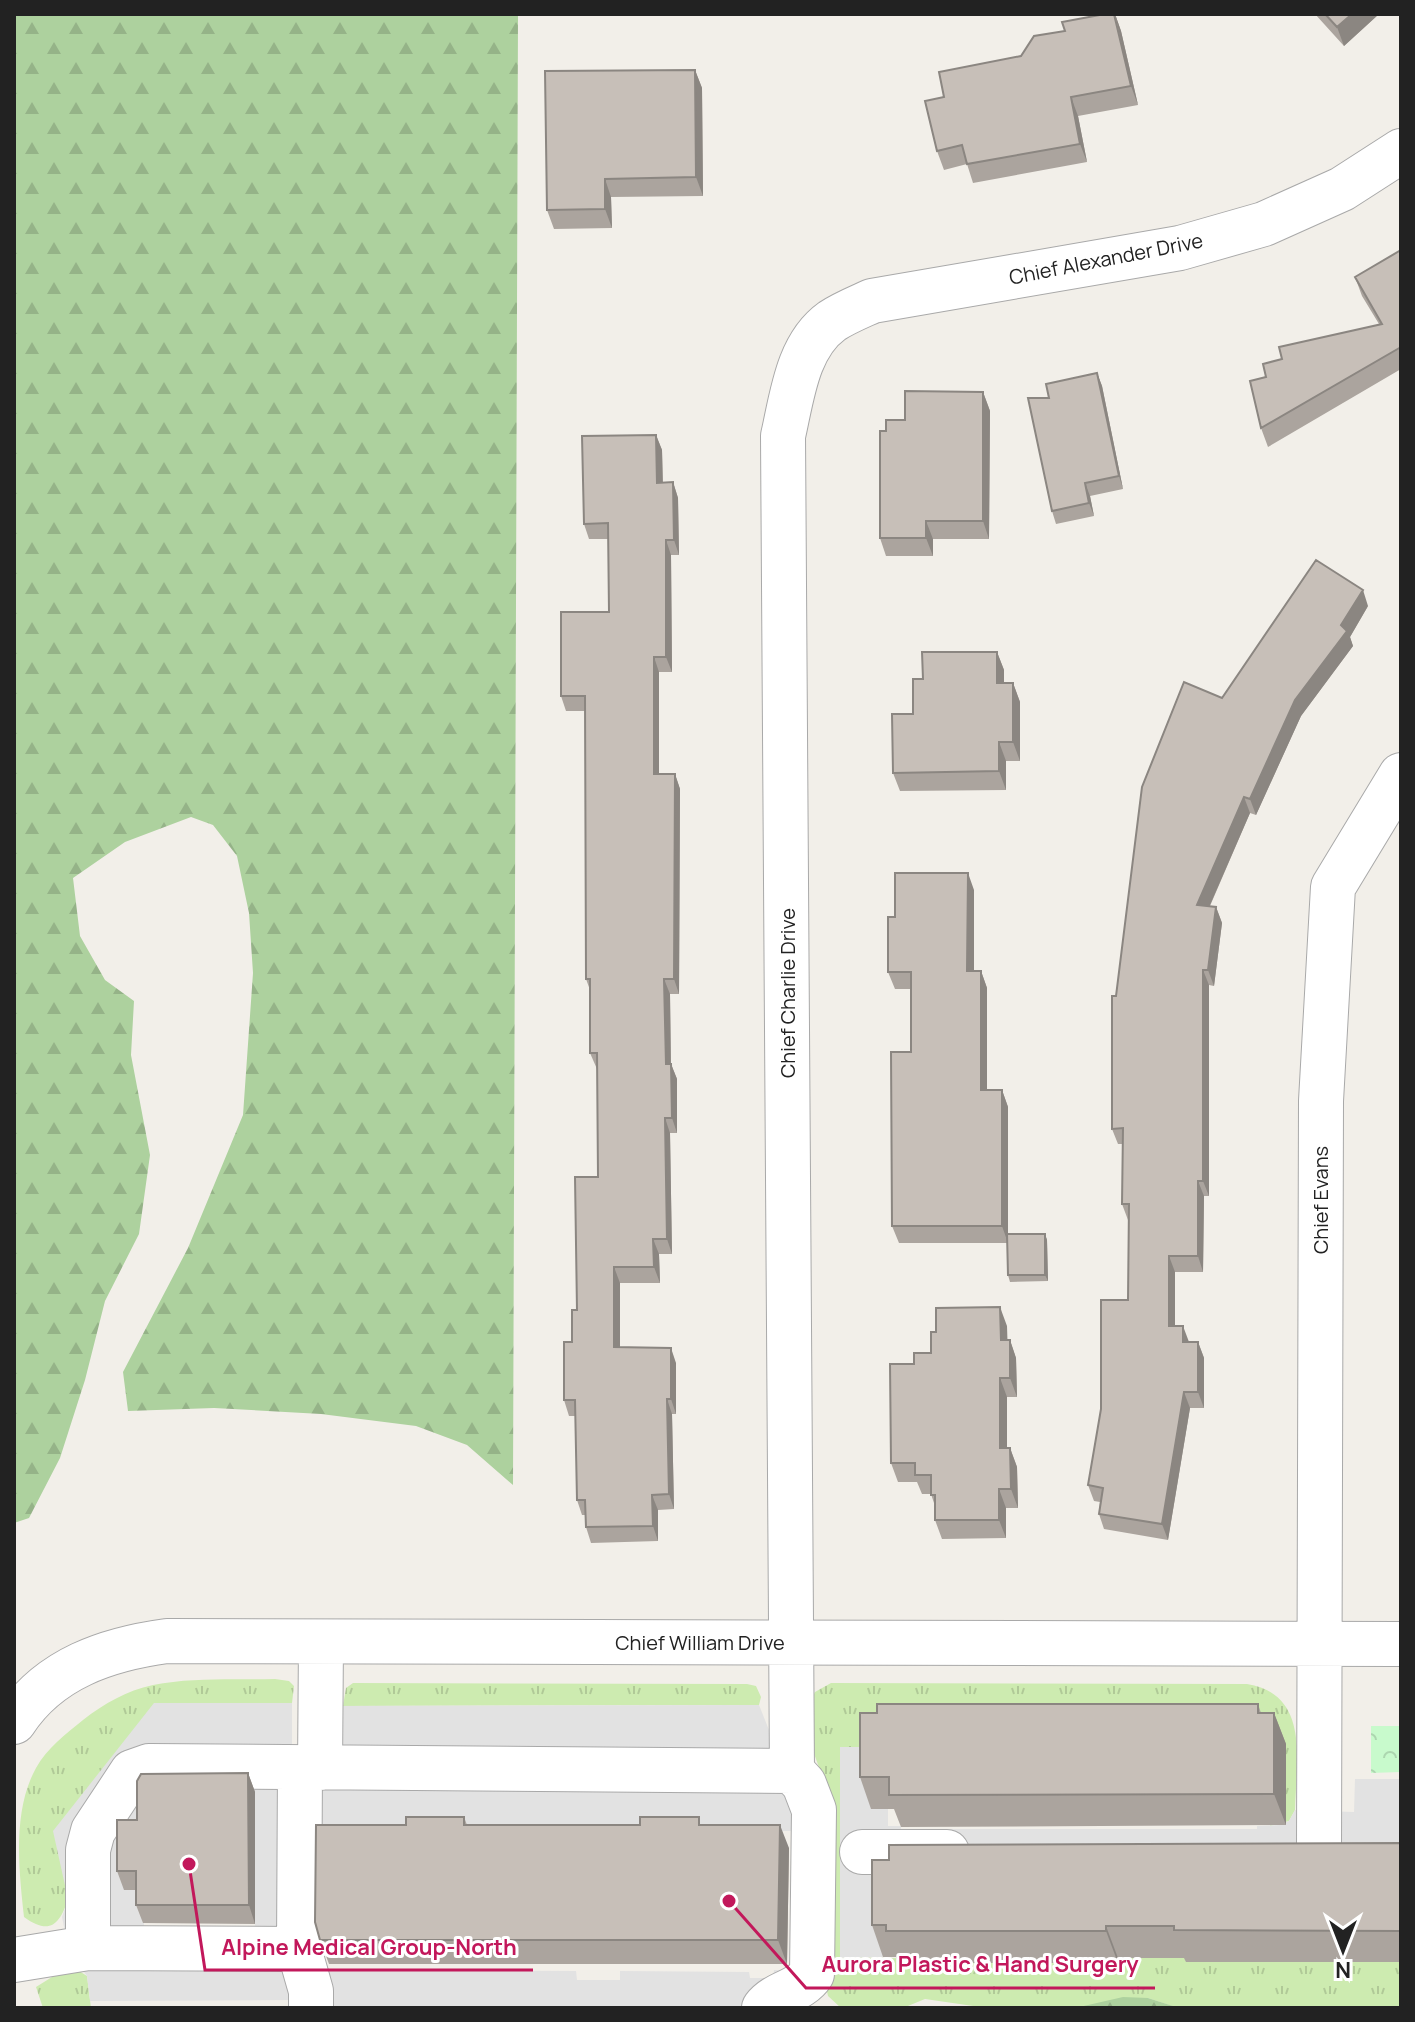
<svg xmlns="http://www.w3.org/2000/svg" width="1415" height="2022" viewBox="0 0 1415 2022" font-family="Manrope,sans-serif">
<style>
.grass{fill:url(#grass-tufts)}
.forest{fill:url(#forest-firs)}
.park{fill:url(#park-crowns)}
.parking{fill:#e2e2e2;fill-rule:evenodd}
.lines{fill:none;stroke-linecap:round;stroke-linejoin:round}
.minor-casing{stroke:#a9a9a9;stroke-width:46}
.minor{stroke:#fff;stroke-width:44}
.wall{fill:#aba49e}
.shaded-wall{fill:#8b8681}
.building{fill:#c7bfb8;stroke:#8b8681;stroke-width:2}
.labels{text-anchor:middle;stroke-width:6;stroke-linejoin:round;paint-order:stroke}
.street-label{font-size:20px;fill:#222;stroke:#fff}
.leader{fill:none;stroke:#c2185b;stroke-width:3}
.callout-dot{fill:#c2185b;stroke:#fff;stroke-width:3}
.callout-label{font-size:22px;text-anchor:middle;font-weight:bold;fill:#c2185b;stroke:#fff;stroke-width:6;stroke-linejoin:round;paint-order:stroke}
</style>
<defs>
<pattern id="grass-tufts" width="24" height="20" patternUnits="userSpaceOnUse" patternTransform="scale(2)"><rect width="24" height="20" fill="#cdebb0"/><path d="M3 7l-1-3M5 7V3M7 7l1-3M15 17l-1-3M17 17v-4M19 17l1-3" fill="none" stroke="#b0c997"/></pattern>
<pattern id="forest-firs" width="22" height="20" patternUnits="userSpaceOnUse" patternTransform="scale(2)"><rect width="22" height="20" fill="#add19e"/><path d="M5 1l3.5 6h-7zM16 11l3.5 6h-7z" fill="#95b388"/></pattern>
<pattern id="park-crowns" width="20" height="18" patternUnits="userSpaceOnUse" patternTransform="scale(2)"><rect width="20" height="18" fill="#c8facc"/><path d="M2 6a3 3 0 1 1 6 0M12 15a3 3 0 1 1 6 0" fill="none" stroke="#acd6af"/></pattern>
</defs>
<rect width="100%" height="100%" fill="#f2efe9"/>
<path class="grass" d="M275,1679L289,1681L294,1686L292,1703L154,1704L68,1899C60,1924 50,1936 24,1917C19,1871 12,1811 36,1768C47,1748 66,1734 83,1720C105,1703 126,1691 153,1685C193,1677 235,1680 275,1679Z
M353,1683L747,1684L756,1686L761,1697L759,1705L343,1706L346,1688Z
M831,1683L1247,1684C1311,1694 1296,1763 1295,1810L1289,1821L1270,1826L1271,1810L871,1747H840L841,1957L1117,1963L1137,1890L1401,1962V2008L1175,2007L1148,1998L1075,2008H987L925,1999L903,2008H841L828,1996L826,1987L825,1784L812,1748L811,1700L815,1692Z
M79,1971L87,1976L91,2008H43L36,1987L60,1972Z"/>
<path class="forest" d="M14,14H518L513,1485L467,1445L416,1426L321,1414L214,1408L128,1411L123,1372L188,1248L243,1115L253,973L249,913L237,856L213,825L191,817L125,842L73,878L80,936L105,980L134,1001L131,1055L150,1155L139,1234L105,1301L85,1380L60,1458L29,1518L14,1523Z
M1123,1997L1148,1998L1176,2007L1278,2008H1075Z"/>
<path class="park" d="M1371,1726H1401V1772L1371,1773Z"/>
<path class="parking" d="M154,1703H292V1980L288,2000L90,2001L87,1976L84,1972L73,1971L62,1917L68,1899L53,1831ZM254,1789L255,1937L144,1940V1790Z
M759,1705L794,1793L798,1831H312V1706Z
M840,1747H871V1809H888V1826H901V1829H1257V1826L1280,1825L1289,1821L1295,1810L1354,1812L1355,1779H1401V1874L883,1892V1957L840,1958Z
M328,1970L576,1971L577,1980H620V1971L749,1972L750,1978H773L774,1970L792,1971L794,2007L327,2008Z"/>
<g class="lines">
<g class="minor-casing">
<path id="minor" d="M14,1722C49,1668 108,1649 167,1641L1401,1644
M300,1767L299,1949L311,1991V2008
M320,1768L321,1642
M1319,1851L1321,1101L1333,887L1401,775
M862,1852H947
M88,1948L299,1949
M14,1960L88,1948V1850L93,1831L132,1772L149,1766L792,1771L783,436C792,397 797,346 832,321C844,313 859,307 872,301L1180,248L1264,224L1342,189L1401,151
M764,2008C777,1991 800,1992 812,1974L814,1810L804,1784L792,1771"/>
</g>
<use href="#minor" class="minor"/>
</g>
<path class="wall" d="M1115,14L1121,31L1138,105L1078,116L1087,162L973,183L967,164L944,170L937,151L944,97L1065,31Z
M1315,14H1379L1344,46Z
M695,70L702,88L703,196L611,197L612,228L554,229L547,210Z
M1401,250V369L1268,447L1261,428L1266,377L1282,359L1379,324L1362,296L1355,277Z
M1097,373L1102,386L1123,489L1090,496L1094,516L1056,524L1052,511L1049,398Z
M983,392L990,411L989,539H933V556H886L880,538L886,431L905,420Z
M656,435L662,450L663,483L673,482L678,498L679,555H671L672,672H659V774H675L680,789L679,994H670L671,1064L677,1079V1133H670L672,1254H659L660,1283H620V1347L676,1363V1414H672L674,1509L658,1510V1541L591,1543L586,1527L585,1515H582L577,1500L575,1416H569L564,1400L598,1177L597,1069L590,1053V990L586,979L585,711H566L561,696L609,612L608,539H589L584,524Z
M1368,606L1350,637L1353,646L1301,716L1256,815L1250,813L1210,906L1216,907L1222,923L1214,986L1209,985V1196H1204L1203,1272H1175V1326L1189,1342H1198L1204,1358V1408H1190L1168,1540L1104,1529L1099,1514L1100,1502L1094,1501L1088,1485L1128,1300V1220L1122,1204L1123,1144H1118L1112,1129L1116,996L1222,698Z
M997,652L1004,670V683H1013L1020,702V761H1006V790L900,791L893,773L913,714L923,679Z
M974,890V971H981L987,988V1090H1002L1008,1107V1234H1045L1047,1240L1048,1281L1010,1282L1008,1275L1007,1243H899L892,1226L911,1052V989H895L888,972L895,917Z
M1007,1326V1340H1010L1016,1358L1017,1397H1007V1448H1010L1017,1467L1018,1508H1006V1538L942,1539L935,1520V1506L931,1494H922L917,1482H898L891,1463L914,1364L931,1353Z
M1258,1704L1261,1713H1274L1286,1744V1825L901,1827L894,1809H871L860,1777Z
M248,1773L255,1792V1924L143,1923L136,1905V1890H124L117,1871L137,1820Z
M464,1817L467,1825H702L789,1848L787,1964H329L320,1940Z
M1401,1843V1962H1186L1184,1958H1118V1963H898L896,1957H883L872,1925Z"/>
<path class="shaded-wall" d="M1115,14L1121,31L1138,105L1131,86Z
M1352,14H1379L1344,46L1337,27Z
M695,70L702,88L703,196L696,177Z
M1071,97L1078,116L1087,162L1080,144Z
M605,179L611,197L612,228L605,209Z
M1097,373L1102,386L1123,489L1119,476Z
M983,392L990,411L989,539L983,521Z
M656,435L662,450L663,498L657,483Z
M673,482L678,498L679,555L674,540Z
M1085,483L1090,496L1094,516L1089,503Z
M926,521L933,539V556L926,538Z
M666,540L671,555L672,672L666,657Z
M1363,590L1368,606L1350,637L1353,646L1301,716L1256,815L1250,799L1295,700Z
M997,652L1004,670V702L997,683Z
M654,657L659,672V789L654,774Z
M1013,683L1020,702V761L1013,742Z
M999,742L1006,761V790L999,771Z
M675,774L680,789L679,994L674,979Z
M1244,797L1250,813L1203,921L1197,905Z
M968,873L974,890V988L967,971Z
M1216,907L1222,923L1214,986L1208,970Z
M1203,970L1209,985V1196L1203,1181Z
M981,971L987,988V1107L981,1090Z
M664,979L670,994L671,1079L666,1064Z
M671,1064L677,1079V1133L672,1118Z
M1002,1090L1008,1107V1243L1002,1226Z
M665,1118L670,1133L672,1254L667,1239Z
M1198,1181L1204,1196L1203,1272L1198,1256Z
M1045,1234L1047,1240L1048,1281L1045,1275Z
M653,1239L659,1254L660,1283L654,1267Z
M1169,1256L1175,1272V1342L1169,1326Z
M614,1267L620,1283V1362L614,1347Z
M1000,1307L1007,1326L1008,1358L1001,1340Z
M1183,1326L1189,1342H1183Z
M1010,1340L1016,1358L1017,1397L1010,1378Z
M1198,1342L1204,1358V1408L1198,1392Z
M671,1348L676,1363V1414L671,1399Z
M1000,1378L1007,1397V1467L1000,1448Z
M1184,1392L1190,1408L1168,1540L1162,1524Z
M667,1399L672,1414L674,1509L669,1494Z
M1010,1448L1017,1467L1018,1508L1011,1489Z
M999,1489L1006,1508V1538L999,1520Z
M652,1495L658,1510V1541L653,1526Z
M1274,1713L1286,1744V1825L1274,1794Z
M248,1773L255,1792V1924L249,1905Z
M780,1825L789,1848L787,1964L778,1940Z
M1106,1926L1118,1958V1963L1106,1931Z"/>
<path class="building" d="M1105,14H1114L1131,86L1071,97L1080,144L967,164L962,145L937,151L925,101L944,97L939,72L1021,56L1034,36L1065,31L1062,22Z
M1325,14H1352L1337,27Z
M695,70L696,177L605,179V209L547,210L545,71Z
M1401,250V347L1261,428L1250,381L1266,377L1263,364L1282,359L1279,347L1382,324L1355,277Z
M1097,373L1119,476L1085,483L1089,503L1052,511L1028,398H1049L1046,384Z
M905,391L983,392V521H926V538H880V431H886V420H905Z
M656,435L657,483L673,482L674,540H666V657H654V774H675L674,979H664L666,1064H671L672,1118H665L667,1239H653L654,1267H614V1347L671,1348V1399H667L669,1494L652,1495L653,1526L586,1527L585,1500H577L575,1400H564V1342H572V1310H577L575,1177H598L597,1053H590V979H586L585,696H561V612H609L608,523L584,524L582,436Z
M1316,560L1363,590L1341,625L1347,631L1295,700L1250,799L1244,797L1197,905L1216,907L1208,970H1203V1181H1198V1256H1169V1326H1183V1342H1198V1392H1184L1162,1524L1099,1514L1103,1488L1088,1485L1101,1409V1300H1128L1129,1204H1122L1123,1128L1112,1129V996H1116L1142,787L1184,682L1222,698Z
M922,652H997V683H1013V742H999V771L893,773L892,714H913V679H923Z
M895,873H968L967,971H981V1090H1002V1226H892L891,1052H911V972H888V917H895Z
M1007,1234H1045V1275H1008Z
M1000,1307L1001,1340H1010V1378H1000V1448H1010L1011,1489H999V1520H935V1495H931V1475H915V1463H891L890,1364H914V1353H931V1332H936V1308Z
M877,1704H1258V1713H1274V1794L889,1795V1777H860V1713H877Z
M248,1773L249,1905H136V1871H117V1820H137V1781L141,1774Z
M406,1817H464V1825H640V1817H699V1825H780L778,1940H320L315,1922L316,1825H406Z
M1401,1843V1931L1174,1930V1926H1106V1931H886V1925H872V1860H889V1845Z"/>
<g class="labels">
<g class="street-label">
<text transform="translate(1106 259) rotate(-11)" y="7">Chief Alexander Drive</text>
<text transform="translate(788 993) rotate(-90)" y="7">Chief Charlie Drive</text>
<text transform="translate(1321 1200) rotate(-90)" y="7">Chief Evans</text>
<text x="700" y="1650">Chief William Drive</text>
</g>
</g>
<path class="leader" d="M189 1864L205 1970H533M729 1901L806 1988H1155"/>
<g class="callout-dot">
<circle cx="189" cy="1864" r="8"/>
<circle cx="729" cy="1901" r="8"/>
</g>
<g class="callout-label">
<text x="369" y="1955">Alpine Medical Group-North</text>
<text x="980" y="1972">Aurora Plastic &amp; Hand Surgery</text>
</g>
<rect width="1415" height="2022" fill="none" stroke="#222222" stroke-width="32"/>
<g transform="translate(1343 1950) rotate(180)" stroke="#ffffff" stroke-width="6" paint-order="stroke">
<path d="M0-6L14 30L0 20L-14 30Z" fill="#222222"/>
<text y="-12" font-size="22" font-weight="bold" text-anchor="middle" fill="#222222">N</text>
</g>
</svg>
